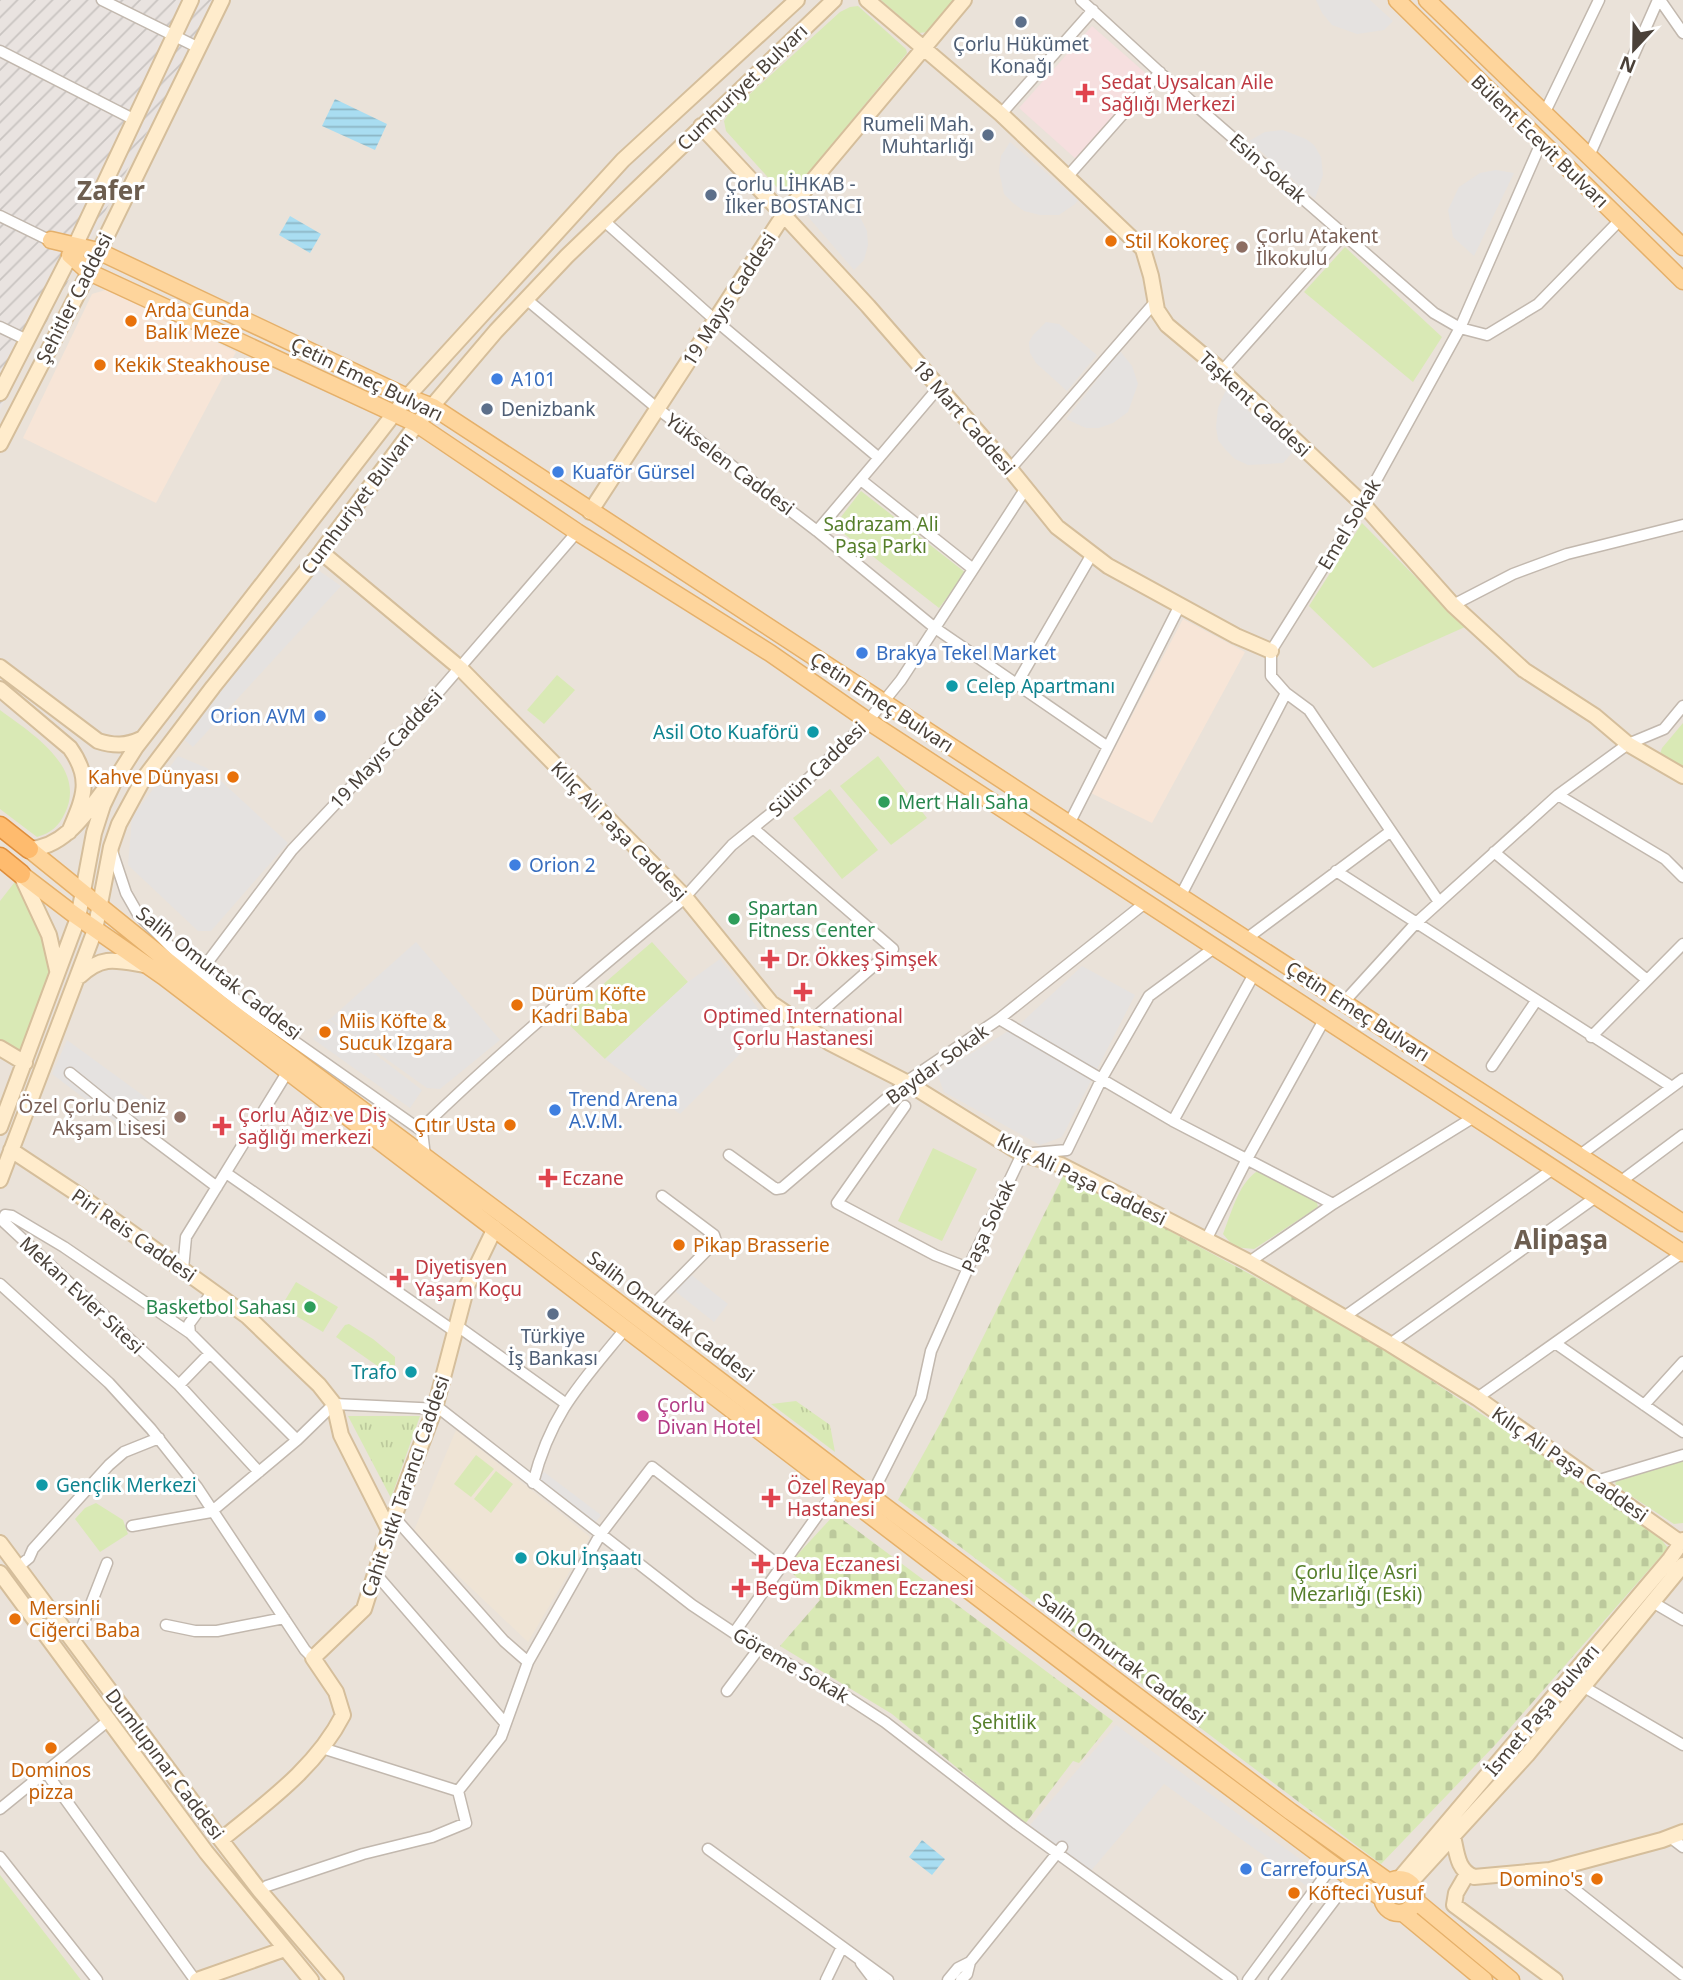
<svg xmlns="http://www.w3.org/2000/svg" width="1683" height="1980" viewBox="0 0 1683 1980" font-family="'Noto Sans',sans-serif">
<style>
.residential{fill:#eae2d9}
.commercial{fill:#f7e5d7}
.industrial{fill:url(#industrial-furrows)}
.education{fill:#efe4d5}
.medical{fill:#f6dfdf}
.grass{fill:url(#grass-tufts)}
.cemetery{fill:url(#cemetery-stones)}
.park{fill:#d9e9b5}
.parking{fill:#e5e2e0}
.water{fill:url(#water-rules)}
.lines{fill:none;stroke-linecap:round;stroke-linejoin:round}
.street-casing{stroke:#c2b8ae;stroke-width:13}
.secondary-casing{stroke:#d5be9b;stroke-width:18}
.primary-casing{stroke:#e5b06a;stroke-width:19}
.highway-casing{stroke:#df8e3c;stroke-width:21}
.street{stroke:#fff;stroke-width:10}
.secondary{stroke:#ffeccc;stroke-width:14}
.primary{stroke:#fed59c;stroke-width:16}
.highway{stroke:#febb6e;stroke-width:18}
.service-dot{fill:#5c6f8a;stroke:#fff;stroke-width:2.5}
.health-dot{fill:#e0444e;stroke:#fff;stroke-width:2.5}
.food-dot{fill:#e8710a;stroke:#fff;stroke-width:2.5}
.education-dot{fill:#8d6e63;stroke:#fff;stroke-width:2.5}
.shop-dot{fill:#3f7fe0;stroke:#fff;stroke-width:2.5}
.culture-dot{fill:#0f9aa8;stroke:#fff;stroke-width:2.5}
.leisure-dot{fill:#2e9e5b;stroke:#fff;stroke-width:2.5}
.hotel-dot{fill:#d1479c;stroke:#fff;stroke-width:2.5}
.labels{text-anchor:middle;stroke-width:6;stroke-linejoin:round;paint-order:stroke}
.service-label{font-size:19px;fill:#4e5e75;stroke:#fff}
.health-label{font-size:19px;fill:#be3a42;stroke:#fff;text-anchor:start}
.street-label{font-size:19px;fill:#4a4139;stroke:#fff}
.education-label{font-size:19px;fill:#785e54;stroke:#fff;text-anchor:start}
.food-label{font-size:19px;fill:#c56008;stroke:#fff;text-anchor:start}
.shop-label{font-size:19px;fill:#366cbe;stroke:#fff;text-anchor:start}
.park-label{font-size:19px;fill:#557e2a;stroke:#fff}
.culture-label{font-size:19px;fill:#0d838f;stroke:#fff;text-anchor:start}
.leisure-label{font-size:19px;fill:#27864d;stroke:#fff;text-anchor:start}
.hotel-label{font-size:19px;fill:#b23c85;stroke:#fff;text-anchor:start}
.district-label{font-size:26px;font-weight:bold;fill:#6d5e50;stroke:#fff}
</style>
<defs>
<pattern id="industrial-furrows" width="10" height="10" patternUnits="userSpaceOnUse" patternTransform="scale(1.75)"><rect width="10" height="10" fill="#e9e3e0"/><path d="M-1 1l2-2M0 10L10 0M9 11l2-2" fill="none" stroke="#c9c4c1"/></pattern>
<pattern id="grass-tufts" width="24" height="20" patternUnits="userSpaceOnUse" patternTransform="scale(1.75)"><rect width="24" height="20" fill="#d9e9b5"/><path d="M3 7l-1-3M5 7V3M7 7l1-3M15 17l-1-3M17 17v-4M19 17l1-3" fill="none" stroke="#bcc99c"/></pattern>
<pattern id="cemetery-stones" width="16" height="16" patternUnits="userSpaceOnUse" patternTransform="scale(1.75)"><rect width="16" height="16" fill="#d9e9b5"/><path d="M2 7V4a2 2 0 0 1 4 0v3zM10 15v-3a2 2 0 0 1 4 0v3z" fill="#bcc99c"/></pattern>
<pattern id="water-rules" width="6" height="5" patternUnits="userSpaceOnUse" patternTransform="scale(1.75)"><rect width="6" height="5" fill="#a9ddf1"/><path d="M0 2.5h6" fill="none" stroke="#8cb5c4"/></pattern>
</defs>
<rect width="100%" height="100%" fill="#f6f1eb"/>
<path class="residential" d="M220,0H1683V1980H0V386Z"/>
<path class="commercial" d="M109,289L236,352L156,503L23,438L92,294Z
M1183,619L1245,652L1152,823L1091,793Z"/>
<path class="industrial" d="M0,0H217L0,410Z"/>
<path class="education" d="M456,1430L590,1537L528,1642L413,1533Z"/>
<path class="medical" d="M1092,26L1150,77L1077,160L1019,108Z"/>
<path class="grass" d="M796,1401L830,1425L835,1452L771,1404Z
M348,1416H420L391,1498Z"/>
<path class="cemetery" d="M1064,1174L1365,1336L1653,1529L1668,1548L1496,1744L1381,1864L898,1500L941,1422Z
M835,1514L1113,1721L1079,1763L1073,1761L1025,1824L892,1714L780,1646L820,1600L786,1567Z"/>
<path class="park" d="M881,0H955L928,32L919,33Z
M858,6L906,49L907,53L792,193L783,194L726,131L724,121L729,113L840,12L850,7Z
M1345,247L1442,337L1413,382L1304,292Z
M861,491L966,573L939,608L834,526Z
M1362,523L1465,627L1373,668L1309,606Z
M557,675L575,690L544,724L527,710Z
M0,710C31,733 87,767 65,813C59,826 51,833 37,837L0,809Z
M1683,723V773L1659,757L1662,748Z
M878,756L927,818L891,845L840,786Z
M830,789L878,850L842,879L793,818Z
M21,874L57,975L25,1063L0,1048V901Z
M652,942L688,982L605,1059L563,1019Z
M933,1148L977,1169L942,1241L898,1221Z
M1261,1169L1315,1196L1318,1207L1254,1249L1234,1247L1223,1234C1232,1212 1239,1180 1261,1169Z
M296,1282L338,1307L323,1332L281,1307Z
M349,1324L373,1339L395,1357V1365L389,1374L336,1337L345,1325Z
M476,1455L494,1469L471,1497L454,1484Z
M1683,1461V1523L1674,1524L1616,1486L1615,1481L1620,1479Z
M496,1471L513,1484L491,1513L474,1499Z
M96,1503L123,1520L128,1534L100,1552L75,1519L85,1508Z
M0,1875L81,1980H0Z"/>
<path class="parking" d="M1316,0H1370L1393,21L1384,30L1357,34L1332,25L1322,13Z
M1283,130L1306,139L1314,145L1321,157L1323,175L1315,199L1249,141L1265,132Z
M1010,142L1078,200L1075,204L1059,215H1040L1024,211L1013,203L1004,194L999,171L1001,156Z
M1496,170L1514,173L1474,256L1453,237L1448,210L1459,187L1480,173Z
M817,205L844,208L860,217L867,231L868,245L864,260L854,270L803,211Z
M1046,322L1059,324L1097,355L1067,391L1036,363L1030,353L1029,342L1033,335Z
M1120,351L1132,366L1138,384L1128,412L1113,423L1099,428H1086L1066,419Z
M1226,390L1293,452L1283,463L1248,465L1235,459L1225,449L1218,440L1216,427L1218,408Z
M318,570L341,586L193,747L176,733Z
M178,756L207,768L288,843L211,931H198L128,865L132,817Z
M416,942L500,1040L440,1089L427,1088L330,1019Z
M720,959L770,1024L680,1114L605,1059L688,982Z
M1082,966L1135,995L1062,1137L1040,1145L944,1092L937,1074L1020,1024Z
M329,1019L422,1090L410,1108L313,1039Z
M67,1040L152,1102L130,1133L52,1074Z
M689,1273L728,1304L714,1322L675,1291Z
M544,1472L601,1515L595,1523L537,1480Z
M1116,1725L1319,1873L1308,1887L1164,1784L1090,1872L1030,1825Z"/>
<path class="water" d="M335,99L387,124L375,150L322,126Z
M290,216L321,234L310,253L279,235Z
M922,1840L945,1859L932,1875L909,1857Z"/>
<g class="lines">
<g class="street-casing">
<path id="street" d="M102,0L199,48
M1081,0L1193,103L1434,313L1460,328L1487,335L1538,304L1620,220
M1660,0L1683,33
M0,51L133,119
M1001,114L1093,10
M1544,114L1599,0
M1589,156L1658,0
M1068,176L1160,72
M0,216L53,242
M603,220L715,320L879,458
M526,299L658,409L817,531L935,628L1108,747
M0,327L27,340
M1222,371L1344,234
M1010,469L1156,301
M861,480L973,569
M817,531L939,387
M1453,605L1513,574L1567,554L1683,525
M1016,685L1092,554
M1286,693L1309,710L1439,902
M1558,795L1665,859L1683,877
M1069,824L1180,605
M753,828L893,949L805,1026
M112,851L126,893L138,914L180,956L247,1008L422,1131
M1494,852L1647,980
M1336,871L1672,1087
M685,897L732,845L780,806L868,721L901,680L1026,488
M1180,897L1286,693L1271,676V651L1363,504L1460,328L1541,143
M1246,939L1391,831
M201,971L292,850L417,717L577,532
M1344,1002L1415,924L1558,795L1628,744L1664,729L1683,706
M999,1019L1173,1121L1333,1204
M1591,1037L1683,944
M1492,1066L1536,1001
M70,1073L137,1127L217,1187
M905,1106L837,1203L935,1255L968,1268
M1173,1121L1254,974
M729,1155L776,1189L782,1188L906,1082L999,1019L1145,903
M1580,1155L1683,1079
M425,1156L422,1131L425,1125C508,1045 596,971 685,898
M226,1173L454,1331
M1620,1182L1683,1135
M1206,1240L1247,1159L1324,1020
M1249,1262L1333,1204L1474,1117
M183,1269L186,1237L288,1071
M0,1284L109,1383L151,1429L197,1487L305,1650L313,1658
M213,1291L189,1324L190,1333L297,1440
M659,1299L716,1241L714,1235L662,1196
M1344,1317L1553,1169
M456,1325L565,1403
M190,1333L64,1247L12,1216L5,1215L4,1222L179,1385L259,1472
M1555,1343L1683,1432
M1390,1344L1596,1197
M179,1385L210,1353
M1477,1398L1682,1253
M1644,1405L1683,1362
M1596,1481L1683,1455
M533,1483C551,1412 582,1382 626,1328
M871,1496L921,1397L931,1351L968,1268L1022,1154L1067,1150L1102,1078L1149,996L1214,948
M394,1517L504,1641L528,1662
M132,1526L211,1512L297,1440L334,1404L440,1409L692,1605L743,1639L839,1692L885,1722L1017,1824L1232,1980
M18,1567L29,1558L33,1549L109,1465L124,1452L159,1438
M375,1573L505,1723
M1654,1603L1683,1620
M166,1625L195,1631H217L284,1618
M734,1633L837,1488
M69,1636L80,1632L107,1563
M1584,1687L1683,1745
M727,1691L760,1647
M322,1748L458,1791
M45,1771L195,1980
M0,1809L109,1720
M1670,1837L1683,1847
M708,1849L888,1980
M0,1857L97,1980
M1550,1870L1683,1975
M260,1891L267,1886L363,1854L432,1837L466,1823L458,1791L501,1737L528,1662L600,1535L652,1467L781,1567
M861,1963L874,1980
M826,1980L842,1947
M948,1980L958,1968L970,1962
M961,1980L967,1974L970,1962L1062,1847
M1248,1980L1333,1865
M1274,1980L1351,1878"/>
</g>
<g class="secondary-casing">
<path id="secondary" d="M867,0L1001,114L1143,249L1151,276L1157,310L1167,325L1222,371L1363,504L1453,605L1524,670L1595,716L1628,744L1683,776
M701,126L868,306L1010,469L1057,527L1108,566L1236,636L1271,651
M0,393L75,246L191,0
M0,444L89,272L222,0
M590,512L783,216L964,0
M321,552L460,668L685,897L771,1003L830,1043L906,1082L1022,1154L1061,1165L1249,1262L1390,1344L1477,1398L1681,1543
M0,667L98,741C114,746 126,746 141,739
M0,689L70,748C93,780 83,799 69,832
M29,849C63,848 85,815 104,790
M21,875L49,935L57,970
M80,976C102,955 116,960 144,965
M0,1048L25,1063
M0,1127L78,918L94,833L103,805L115,780L136,747L407,397L623,160L797,0
M11,1150L79,1195L247,1316L319,1385L334,1404L341,1435L389,1530
M0,1180L95,930L111,847L119,824L144,778L213,687L321,552L417,424L496,331L567,256L834,0
M0,1543L221,1840L260,1891L336,1980
M0,1573L206,1852L311,1980
M1453,1836C1457,1853 1457,1870 1474,1877L1550,1870L1662,1840L1683,1832
M221,1840C266,1803 316,1768 343,1715L336,1692L313,1658L364,1609L389,1530L435,1408L467,1286L495,1228
M1467,1874L1456,1893L1454,1905L1555,1980
M1400,1878L1670,1559L1683,1540
M1410,1883L1527,1755L1683,1565
M197,1980L285,1949"/>
</g>
<g class="primary-casing">
<path id="primary" d="M1397,0L1683,281
M1427,0L1683,247
M51,240L98,251L407,397L433,407L1135,867L1683,1223
M70,255L89,272L417,424L577,532L770,653L868,721L1683,1253
M29,849L222,1005L519,1227L871,1496L1291,1812L1389,1882
M21,874L72,913L164,977L1102,1692L1351,1878L1382,1898
M1382 1896a17 17 0 1 1 34 0a17 17 0 1 1-34 0Z
M1416,1901L1511,1980
M1403,1913L1484,1980"/>
</g>
<g class="highway-casing">
<path id="highway" d="M0,826L29,849
M0,857L21,874"/>
</g>
<use href="#street" class="street"/>
<use href="#secondary" class="secondary"/>
<use href="#primary" class="primary"/>
<use href="#highway" class="highway"/>
</g>
<g class="service-dot">
<circle cx="1021" cy="22" r="7"/>
<circle cx="988" cy="135" r="7"/>
<circle cx="711" cy="195" r="7"/>
<circle cx="487" cy="409" r="7"/>
<circle cx="553" cy="1314" r="7"/>
</g>
<g class="health-dot">
<path d="M1081.5 82.5h7v7h7v7h-7v7h-7v-7h-7v-7h7z"/>
<path d="M766.5 948.5h7v7h7v7h-7v7h-7v-7h-7v-7h7z"/>
<path d="M799.5 981.5h7v7h7v7h-7v7h-7v-7h-7v-7h7z"/>
<path d="M218.5 1115.5h7v7h7v7h-7v7h-7v-7h-7v-7h7z"/>
<path d="M544.5 1167.5h7v7h7v7h-7v7h-7v-7h-7v-7h7z"/>
<path d="M395.5 1267.5h7v7h7v7h-7v7h-7v-7h-7v-7h7z"/>
<path d="M767.5 1487.5h7v7h7v7h-7v7h-7v-7h-7v-7h7z"/>
<path d="M757.5 1553.5h7v7h7v7h-7v7h-7v-7h-7v-7h7z"/>
<path d="M737.5 1577.5h7v7h7v7h-7v7h-7v-7h-7v-7h7z"/>
</g>
<g class="food-dot">
<circle cx="1111" cy="241" r="7"/>
<circle cx="131" cy="321" r="7"/>
<circle cx="100" cy="365" r="7"/>
<circle cx="233" cy="777" r="7"/>
<circle cx="517" cy="1005" r="7"/>
<circle cx="325" cy="1032" r="7"/>
<circle cx="510" cy="1125" r="7"/>
<circle cx="679" cy="1245" r="7"/>
<circle cx="15" cy="1619" r="7"/>
<circle cx="51" cy="1748" r="7"/>
<circle cx="1597" cy="1879" r="7"/>
<circle cx="1294" cy="1893" r="7"/>
</g>
<g class="education-dot">
<circle cx="1242" cy="247" r="7"/>
<circle cx="180" cy="1117" r="7"/>
</g>
<g class="shop-dot">
<circle cx="497" cy="379" r="7"/>
<circle cx="558" cy="472" r="7"/>
<circle cx="862" cy="653" r="7"/>
<circle cx="320" cy="716" r="7"/>
<circle cx="515" cy="865" r="7"/>
<circle cx="555" cy="1110" r="7"/>
<circle cx="1246" cy="1869" r="7"/>
</g>
<g class="culture-dot">
<circle cx="952" cy="686" r="7"/>
<circle cx="813" cy="732" r="7"/>
<circle cx="411" cy="1372" r="7"/>
<circle cx="42" cy="1485" r="7"/>
<circle cx="521" cy="1558" r="7"/>
</g>
<g class="leisure-dot">
<circle cx="884" cy="802" r="7"/>
<circle cx="734" cy="919" r="7"/>
<circle cx="310" cy="1307" r="7"/>
</g>
<circle class="hotel-dot" cx="643" cy="1416" r="7"/>
<g class="labels">
<g class="service-label">
<text x="1021" y="51">Çorlu Hükümet<tspan x="1021" dy="22">Konağı</tspan></text>
<text x="974" y="131" text-anchor="end">Rumeli Mah.<tspan x="974" dy="22">Muhtarlığı</tspan></text>
<text x="725" y="191" text-anchor="start">Çorlu LİHKAB -<tspan x="725" dy="22">İlker BOSTANCI</tspan></text>
<text x="501" y="416" text-anchor="start">Denizbank</text>
<text x="553" y="1343">Türkiye<tspan x="553" dy="22">İş Bankası</tspan></text>
</g>
<g class="health-label">
<text x="1101" y="89">Sedat Uysalcan Aile<tspan x="1101" dy="22">Sağlığı Merkezi</tspan></text>
<text x="786" y="966">Dr. Ökkeş Şimşek</text>
<text x="803" y="1023" text-anchor="middle">Optimed International<tspan x="803" dy="22">Çorlu Hastanesi</tspan></text>
<text x="238" y="1122">Çorlu Ağız ve Diş<tspan x="238" dy="22">sağlığı merkezi</tspan></text>
<text x="562" y="1185">Eczane</text>
<text x="415" y="1274">Diyetisyen<tspan x="415" dy="22">Yaşam Koçu</tspan></text>
<text x="787" y="1494">Özel Reyap<tspan x="787" dy="22">Hastanesi</tspan></text>
<text x="775" y="1571">Deva Eczanesi</text>
<text x="755" y="1595">Begüm Dikmen Eczanesi</text>
</g>
<g class="street-label">
<text transform="translate(742 87) rotate(-44)" y="7">Cumhuriyet Bulvarı</text>
<text transform="translate(1540 141) rotate(44)" y="7">Bülent Ecevit Bulvarı</text>
<text transform="translate(1268 168) rotate(41)" y="7">Esin Sokak</text>
<text transform="translate(74 298) rotate(-63)" y="7">Şehitler Caddesi</text>
<text transform="translate(729 299) rotate(-57)" y="7">19 Mayıs Caddesi</text>
<text transform="translate(367 379) rotate(26)" y="7">Çetin Emeç Bulvarı</text>
<text transform="translate(1255 404) rotate(43)" y="7">Taşkent Caddesi</text>
<text transform="translate(964 417) rotate(49)" y="7">18 Mart Caddesi</text>
<text transform="translate(730 464) rotate(37)" y="7">Yükselen Caddesi</text>
<text transform="translate(357 503) rotate(-53)" y="7">Cumhuriyet Bulvarı</text>
<text transform="translate(1349 524) rotate(-59)" y="7">Emel Sokak</text>
<text transform="translate(882 702) rotate(33)" y="7">Çetin Emeç Bulvarı</text>
<text transform="translate(386 749) rotate(-47)" y="7">19 Mayıs Caddesi</text>
<text transform="translate(817 769) rotate(-44)" y="7">Sülün Caddesi</text>
<text transform="translate(619 831) rotate(46)" y="7">Kılıç Ali Paşa Caddesi</text>
<text transform="translate(219 973) rotate(38)" y="7">Salih Omurtak Caddesi</text>
<text transform="translate(1358 1011) rotate(33)" y="7">Çetin Emeç Bulvarı</text>
<text transform="translate(937 1064) rotate(-36)" y="7">Baydar Sokak</text>
<text transform="translate(1082 1179) rotate(26)" y="7">Kılıç Ali Paşa Caddesi</text>
<text transform="translate(988 1226) rotate(-65)" y="7">Paşa Sokak</text>
<text transform="translate(134 1235) rotate(35)" y="7">Piri Reis Caddesi</text>
<text transform="translate(82 1295) rotate(43)" y="7">Mekan Evler Sitesi</text>
<text transform="translate(671 1316) rotate(37)" y="7">Salih Omurtak Caddesi</text>
<text transform="translate(1570 1464) rotate(35)" y="7">Kılıç Ali Paşa Caddesi</text>
<text transform="translate(405 1486) rotate(-71)" y="7">Cahit Sıtkı Tarancı Caddesi</text>
<text transform="translate(1122 1658) rotate(37)" y="7">Salih Omurtak Caddesi</text>
<text transform="translate(791 1665) rotate(30)" y="7">Göreme Sokak</text>
<text transform="translate(1542 1710) rotate(-50)" y="7">İsmet Paşa Bulvarı</text>
<text transform="translate(165 1764) rotate(53)" y="7">Dumlupınar Caddesi</text>
</g>
<g class="education-label">
<text x="1256" y="243">Çorlu Atakent<tspan x="1256" dy="22">İlkokulu</tspan></text>
<text x="166" y="1113" text-anchor="end">Özel Çorlu Deniz<tspan x="166" dy="22">Akşam Lisesi</tspan></text>
</g>
<g class="food-label">
<text x="1125" y="248">Stil Kokoreç</text>
<text x="145" y="317">Arda Cunda<tspan x="145" dy="22">Balık Meze</tspan></text>
<text x="114" y="372">Kekik Steakhouse</text>
<text x="219" y="784" text-anchor="end">Kahve Dünyası</text>
<text x="531" y="1001">Dürüm Köfte<tspan x="531" dy="22">Kadri Baba</tspan></text>
<text x="339" y="1028">Miis Köfte &amp;<tspan x="339" dy="22">Sucuk Izgara</tspan></text>
<text x="496" y="1132" text-anchor="end">Çıtır Usta</text>
<text x="693" y="1252">Pikap Brasserie</text>
<text x="29" y="1615">Mersinli<tspan x="29" dy="22">Ciğerci Baba</tspan></text>
<text x="51" y="1777" text-anchor="middle">Dominos<tspan x="51" dy="22">pizza</tspan></text>
<text x="1583" y="1886" text-anchor="end">Domino's</text>
<text x="1308" y="1900">Köfteci Yusuf</text>
</g>
<g class="shop-label">
<text x="511" y="386">A101</text>
<text x="572" y="479">Kuaför Gürsel</text>
<text x="876" y="660">Brakya Tekel Market</text>
<text x="306" y="723" text-anchor="end">Orion AVM</text>
<text x="529" y="872">Orion 2</text>
<text x="569" y="1106">Trend Arena<tspan x="569" dy="22">A.V.M.</tspan></text>
<text x="1260" y="1876">CarrefourSA</text>
</g>
<g class="park-label">
<text x="881" y="531">Sadrazam Ali<tspan x="881" dy="22">Paşa Parkı</tspan></text>
<text x="1356" y="1579">Çorlu İlçe Asri<tspan x="1356" dy="22">Mezarlığı (Eski)</tspan></text>
<text x="1004" y="1729">Şehitlik</text>
</g>
<g class="culture-label">
<text x="966" y="693">Celep Apartmanı</text>
<text x="799" y="739" text-anchor="end">Asil Oto Kuaförü</text>
<text x="397" y="1379" text-anchor="end">Trafo</text>
<text x="56" y="1492">Gençlik Merkezi</text>
<text x="535" y="1565">Okul İnşaatı</text>
</g>
<g class="leisure-label">
<text x="898" y="809">Mert Halı Saha</text>
<text x="748" y="915">Spartan<tspan x="748" dy="22">Fitness Center</tspan></text>
<text x="296" y="1314" text-anchor="end">Basketbol Sahası</text>
</g>
<g class="hotel-label">
<text x="657" y="1412">Çorlu<tspan x="657" dy="22">Divan Hotel</tspan></text>
</g>
<g class="district-label">
<text x="111" y="200">Zafer</text>
<text x="1561" y="1249">Alipaşa</text>
</g>
</g>
<g transform="translate(1634 49) rotate(202)" stroke="#ffffff" stroke-width="5" paint-order="stroke">
<path d="M0-5L12 26L0 18L-12 26Z" fill="#4a4139"/>
<text y="-10" font-size="19" font-weight="bold" text-anchor="middle" fill="#4a4139">N</text>
</g>
</svg>
